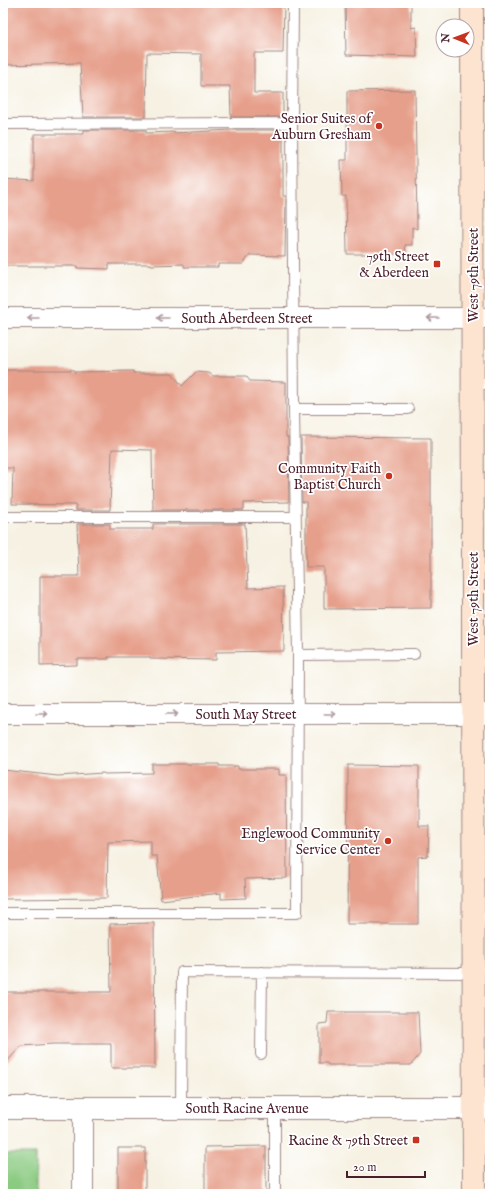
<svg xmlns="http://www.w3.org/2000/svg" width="493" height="1197" viewBox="0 0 493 1197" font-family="'IM FELL English',serif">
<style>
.green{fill:#8aca81;stroke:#6a7456}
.building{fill:#e69f8a}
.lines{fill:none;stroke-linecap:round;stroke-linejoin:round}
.service-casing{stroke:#a08886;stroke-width:12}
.minor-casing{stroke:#a08886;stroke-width:22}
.tertiary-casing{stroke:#a08886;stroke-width:24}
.secondary-casing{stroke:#a08886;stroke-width:24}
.service{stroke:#fff;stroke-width:10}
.minor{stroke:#fff;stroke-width:20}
.tertiary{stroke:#fff;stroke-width:22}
.secondary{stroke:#fde4d1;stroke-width:22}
.oneway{stroke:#ae9aa0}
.poi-dot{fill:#c8321e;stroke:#fff;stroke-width:1.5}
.labels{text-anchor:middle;stroke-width:3.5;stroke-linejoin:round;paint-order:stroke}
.poi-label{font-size:14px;fill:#4a1f2b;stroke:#fff;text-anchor:end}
.street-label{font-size:14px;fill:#4a1f2b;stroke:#fff}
</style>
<rect width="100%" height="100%" fill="#fff"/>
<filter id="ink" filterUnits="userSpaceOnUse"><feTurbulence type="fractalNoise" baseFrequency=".025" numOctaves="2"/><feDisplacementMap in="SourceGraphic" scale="8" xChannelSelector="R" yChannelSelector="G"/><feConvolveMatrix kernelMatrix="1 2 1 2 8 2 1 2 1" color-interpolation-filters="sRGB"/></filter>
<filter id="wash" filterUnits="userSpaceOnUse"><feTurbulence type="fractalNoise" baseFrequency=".012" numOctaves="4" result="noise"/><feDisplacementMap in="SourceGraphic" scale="16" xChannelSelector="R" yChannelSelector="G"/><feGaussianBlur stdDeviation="0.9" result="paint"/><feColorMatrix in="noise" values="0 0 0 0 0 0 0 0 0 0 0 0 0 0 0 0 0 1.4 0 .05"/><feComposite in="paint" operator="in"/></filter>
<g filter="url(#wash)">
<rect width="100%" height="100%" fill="#f6f1e2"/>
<path class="green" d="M3,1154H36V1194H3Z"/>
<g id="blocks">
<path class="building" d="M3,3H284L283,53H254V93H283V117H231L230,86H201V54L147,53L146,117H83L80,63L3,65Z
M345,3H411V28L416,27L417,57L346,55Z
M415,90L417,229L412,227V245H405L406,254H347L346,196H342L341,160H347V91Z
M84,130H146V133L174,132V133L231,130H283V196H286L285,256L250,255L243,264H218V267H184V264L151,265V264H109V269L77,268V266H3V179L34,181V134H84Z
M6,370H74V372L133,371V373H172L182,386L196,372L209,373L213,376H246L250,381L286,382V437H288L289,502L244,503V510H153L152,450L112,449L110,510H76V505L12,504L13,468H3V372H6Z
M301,437L431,438V608L324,609V567H306V502H302Z
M77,524H110V529H153V524H245L248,588L283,587L284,651L216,652V660L150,659V657H108V659H77V665L40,666V576H79Z
M152,764H219V766H238V769H279V775H286L287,878L245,879L246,898L221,899V893L161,900L157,856H151V841L108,842L107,898L3,899V770L58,776L103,773L105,774L152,773Z
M348,765L419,766V826H429L428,856L418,857V924H347Z
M154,923L155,1068H111V1044H53L21,1046L3,1066V992H111L110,924Z
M328,1012H418L420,1054L411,1065H328L327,1063H319V1024L327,1023Z
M266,1146V1194H205V1147Z
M118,1148H145V1194H118Z"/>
</g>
</g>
<g filter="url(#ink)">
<use href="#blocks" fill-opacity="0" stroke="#a08886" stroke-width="1"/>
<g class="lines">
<g class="service-casing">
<path id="service" d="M3,124L292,123
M473,384H490
M294,409H408
M3,517H295
M298,655L414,654
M3,913H297L298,655L294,409L292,123L293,3
M474,918H490
M261,1054L262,972
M181,1108L182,972L474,973
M275,1108V1194"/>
</g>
<g class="minor-casing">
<path id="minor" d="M3,318H490
M3,714H490
M83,1194V1108"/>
</g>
<g class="tertiary-casing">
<path id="tertiary" d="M3,1108H490"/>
</g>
<g class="secondary-casing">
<path id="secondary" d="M472,3L474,1194"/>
</g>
<use href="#service" class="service"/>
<use href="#minor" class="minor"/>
<use href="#tertiary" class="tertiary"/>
<use href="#secondary" class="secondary"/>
</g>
<defs><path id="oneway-shaft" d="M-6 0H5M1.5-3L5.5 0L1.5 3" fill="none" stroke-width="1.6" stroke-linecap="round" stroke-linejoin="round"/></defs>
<g class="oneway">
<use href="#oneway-shaft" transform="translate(33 318) rotate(180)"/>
<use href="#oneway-shaft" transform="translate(163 318) rotate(180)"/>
<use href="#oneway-shaft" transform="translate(433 318) rotate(180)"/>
<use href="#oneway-shaft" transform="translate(42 714)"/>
<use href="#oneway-shaft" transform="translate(172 714)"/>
<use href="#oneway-shaft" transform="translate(330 714)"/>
</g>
</g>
<g class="poi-dot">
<circle cx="379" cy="126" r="4"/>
<rect x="433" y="260" width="8" height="8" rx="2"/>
<circle cx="389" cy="476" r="4"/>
<circle cx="388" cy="841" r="4"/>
<rect x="412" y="1136" width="8" height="8" rx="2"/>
</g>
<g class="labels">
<g class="poi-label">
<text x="371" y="123">Senior Suites of<tspan x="371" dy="16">Auburn Gresham</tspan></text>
<text x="429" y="261">79th Street<tspan x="429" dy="16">&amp; Aberdeen</tspan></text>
<text x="381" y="473">Community Faith<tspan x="381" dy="16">Baptist Church</tspan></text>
<text x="380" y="838">Englewood Community<tspan x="380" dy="16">Service Center</tspan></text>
<text x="408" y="1145">Racine &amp; 79th Street</text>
</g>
<g class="street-label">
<text transform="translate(473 275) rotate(-90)" y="5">West 79th Street</text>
<text x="247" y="323">South Aberdeen Street</text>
<text transform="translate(473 599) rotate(-90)" y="5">West 79th Street</text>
<text x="246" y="719">South May Street</text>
<text x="247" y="1113">South Racine Avenue</text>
</g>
</g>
<rect width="493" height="1197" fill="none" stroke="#fff" stroke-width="16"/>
<g transform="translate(455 38) rotate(271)"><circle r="19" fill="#ffffff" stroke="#b7a5aa"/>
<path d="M0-3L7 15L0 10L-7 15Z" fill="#c8321e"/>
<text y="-6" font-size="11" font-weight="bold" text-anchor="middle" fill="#4a1f2b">N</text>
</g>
<path d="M347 1171v6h78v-6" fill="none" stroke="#4a1f2b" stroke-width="2"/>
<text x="353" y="1171" font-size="12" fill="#4a1f2b" stroke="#ffffff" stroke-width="3" paint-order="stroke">20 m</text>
</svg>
